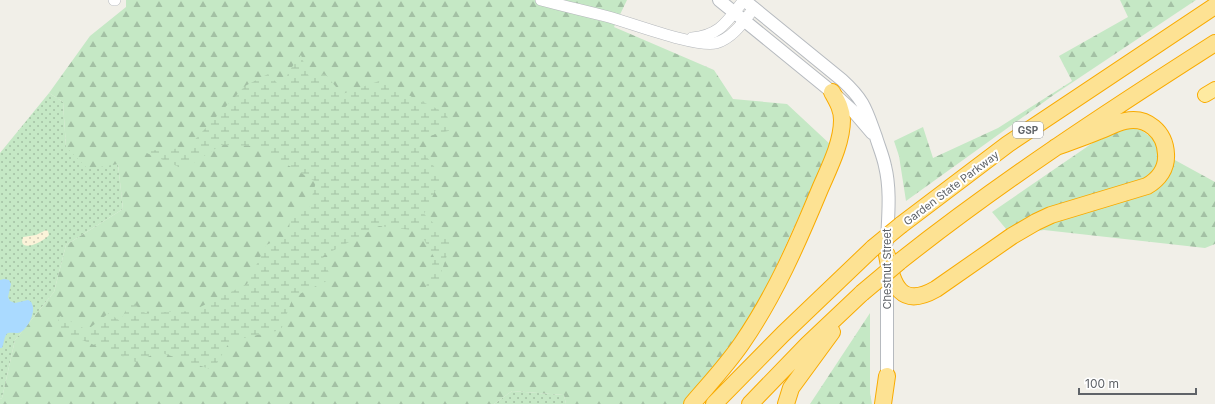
<svg xmlns="http://www.w3.org/2000/svg" width="1215" height="404" viewBox="0 0 1215 404" font-family="Inter,sans-serif">
<style>
.grass{fill:url(#grass-dots)}
.forest{fill:url(#forest-firs)}
.wetland{fill:url(#wetland-marsh)}
.sand{fill:url(#sand-dots)}
.water{fill:#aadaff}
.lines{fill:none;stroke-linecap:round;stroke-linejoin:round}
.tertiary-casing{stroke:#b5b8bc;stroke-width:12}
.secondary-casing{stroke:#b6babf;stroke-width:14}
.trunk-casing{stroke:#f9ab00;stroke-width:16}
.motorway-casing{stroke:#f9ab00;stroke-width:18}
.tertiary{stroke:#fff;stroke-width:11}
.secondary{stroke:#fff;stroke-width:12}
.trunk{stroke:#feeaa1;stroke-width:14}
.motorway{stroke:#fde293;stroke-width:16}
.motorway-bridge-casing{stroke:#f9ab00;stroke-width:18;stroke-linecap:butt}
.motorway-bridge{stroke:#fde293;stroke-width:16}
.labels{text-anchor:middle;stroke-width:4;stroke-linejoin:round;paint-order:stroke}
.shield{fill:#fff;stroke:#8f9295;stroke-width:1}
.shield-label{font-size:10px;font-weight:bold;fill:#5f6368}
.street-label{font-size:11px;fill:#5f6368;stroke:#fff}
</style>
<defs>
<pattern id="grass-dots" width="8" height="8" patternUnits="userSpaceOnUse"><rect width="8" height="8" fill="#c5e8c5"/><path d="M2 2h.1M6 6h.1" fill="none" stroke="#a3c0a4" stroke-width="1.8" stroke-linecap="round"/></pattern>
<pattern id="forest-firs" width="22" height="20" patternUnits="userSpaceOnUse"><rect width="22" height="20" fill="#c5e8c5"/><path d="M5 1l3.5 6h-7zM16 11l3.5 6h-7z" fill="#a3c0a4"/></pattern>
<pattern id="wetland-marsh" width="20" height="14" patternUnits="userSpaceOnUse"><rect width="20" height="14" fill="#c5e8c5"/><path d="M1 5h8M5 5V1M11 12h8M15 12V8" fill="none" stroke="#a3c0a4"/></pattern>
<pattern id="sand-dots" width="8" height="8" patternUnits="userSpaceOnUse"><rect width="8" height="8" fill="#fbf3d9"/><path d="M2 2h.1M6 6h.1" fill="none" stroke="#cec8b4" stroke-width="1.8" stroke-linecap="round"/></pattern>
</defs>
<rect width="100%" height="100%" fill="#f1efe8"/>
<path class="grass" d="M49,93L63,102L66,147L118,164L123,209L66,245L54,292L15,340L2,398L0,399V153Z
M512,391L564,395L566,404H494Z"/>
<path class="forest" d="M126,0H627L614,27L714,70L733,99L787,104L831,145L755,313L687,404H566L564,395L512,391L494,404H0V399L2,398L15,340L54,292L66,245L123,209L118,164L88,169L66,147L63,102L49,93L90,36L126,7Z
M1120,0H1196L1055,94L906,201L899,156L894,141L923,127L933,158L998,128L1072,81L1059,56L1128,17Z
M1126,127L1141,130L1155,140L1173,159L1215,182V244L1205,248L1044,230L1011,235L992,212L1110,131Z
M870,313V393L872,404H810Z"/>
<path class="wetland" d="M301,55L309,77L325,74L342,94L379,81L446,113L452,130L414,140L442,177L424,214L452,241L436,287H426L434,257L419,231L379,226L323,256L331,279L293,297L281,330L230,341L213,370L159,352L136,362L55,329L60,316L87,330L109,313L120,321L131,301L145,313L192,311L247,284L266,245L289,235L290,209L308,211L316,182L256,146L221,145L184,169L142,151L187,148L245,86L268,74L282,88L289,71Z"/>
<path class="sand" d="M46,230L48,231L49,235C44,242 17,254 23,237L36,235Z"/>
<path class="water" d="M4,279L9,280L11,284L8,297L10,301L15,303L28,300C30,301 32,302 32,304C36,312 28,328 21,332C17,334 12,332 8,333C4,335 4,344 2,348H0V280Z"/>
<g class="lines">
<g class="tertiary-casing">
<path id="tertiary" d="M114,0H115
M541,0C563,6 586,11 609,17C631,23 697,48 716,43C733,38 744,21 754,8
M692,38C721,35 727,21 744,0"/>
</g>
<g class="secondary-casing">
<path id="secondary" d="M719,0L832,92L854,112L872,133
M744,0L842,80C865,101 866,110 876,137C879,147 883,156 885,166C891,190 888,217 887,242
M887,384V269"/>
</g>
<g class="trunk-casing">
<path id="trunk" d="M1205,95L1215,89"/>
</g>
<g class="motorway-casing">
<path id="motorway" d="M901,225L1008,144L1215,6
M887,255C892,285 901,309 936,289L1012,236L1036,222L1051,215L1147,186C1159,179 1167,168 1166,154C1165,132 1147,116 1125,121C1116,123 1107,128 1099,131C1085,137 1070,142 1056,147
M899,262C1000,182 1107,112 1215,43
M692,404C709,384 727,365 742,343C775,295 798,242 820,189C829,168 842,143 842,120C842,109 837,101 832,92
M714,404L783,334L873,248
M750,404L808,344L862,293
M786,404L791,388L832,332
M883,404L887,376"/>
</g>
<use href="#tertiary" class="tertiary"/>
<use href="#secondary" class="secondary"/>
<use href="#trunk" class="trunk"/>
<use href="#motorway" class="motorway"/>
<g class="motorway-bridge-casing">
<path id="motorway-bridge" d="M873,248L901,225
M862,293L899,262"/>
</g>
<use href="#motorway-bridge" class="motorway-bridge"/>
</g>
<g class="labels">
<rect class="shield" x="1013" y="122" width="30" height="16" rx="3"/>
<g class="shield-label">
<text x="1028" y="134">GSP</text>
</g>
<g class="street-label">
<text transform="translate(951 188) rotate(-37)" y="4">Garden State Parkway</text>
<text transform="translate(887 269) rotate(-90)" y="4">Chestnut Street</text>
</g>
</g>
<path d="M1079 388v6h117v-6" fill="none" stroke="#5f6368" stroke-width="2"/>
<text x="1085" y="388" font-size="12" fill="#5f6368" stroke="#ffffff" stroke-width="3" paint-order="stroke">100 m</text>
</svg>
